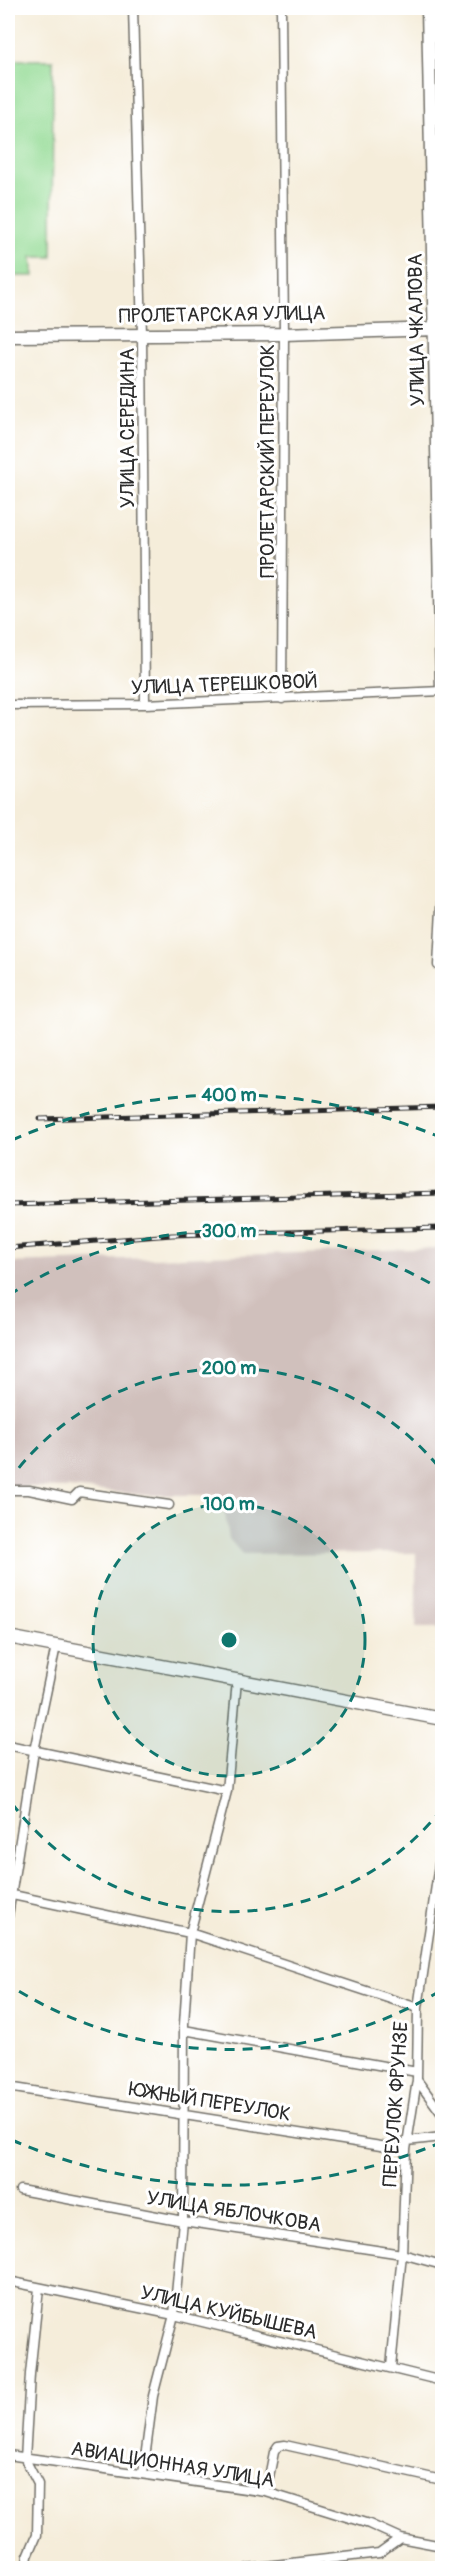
<svg xmlns="http://www.w3.org/2000/svg" width="450" height="2576" viewBox="0 0 450 2576" font-family="Pangolin,sans-serif">
<style>
.industrial{fill:#d0c0bc}
.green{fill:#95dc96;stroke:#608460;stroke-width:1.5}
.lines{fill:none;stroke-linecap:round;stroke-linejoin:round}
.street-casing{stroke:#726f68;stroke-width:11}
.secondary-casing{stroke:#726f68;stroke-width:15}
.street{stroke:#fff;stroke-width:8}
.secondary{stroke:#fff;stroke-width:12}
.rail-casing{stroke:#2b2b2b;stroke-width:5}
.rail{stroke:#fff;stroke-width:3;stroke-dasharray:9;stroke-linecap:butt}
.ring{fill:none;stroke:#0f766e;stroke-width:3;stroke-dasharray:10 8}
.labels{text-anchor:middle;stroke-width:6;stroke-linejoin:round;paint-order:stroke}
.street-label{font-size:20px;fill:#2b2b2b;stroke:#fff}
.centre{fill:#0f766e;stroke:#fff;stroke-width:3}
.ring-label{font-size:18px;text-anchor:middle;font-weight:bold;fill:#0f766e;stroke:#fff;stroke-width:6;stroke-linejoin:round;paint-order:stroke}
</style>
<rect width="100%" height="100%" fill="#fff"/>
<filter id="ink" filterUnits="userSpaceOnUse"><feTurbulence type="fractalNoise" baseFrequency=".0167" numOctaves="2"/><feDisplacementMap in="SourceGraphic" scale="12" xChannelSelector="R" yChannelSelector="G"/><feConvolveMatrix kernelMatrix="1 2 1 2 8 2 1 2 1" color-interpolation-filters="sRGB"/></filter>
<filter id="wash" filterUnits="userSpaceOnUse"><feTurbulence type="fractalNoise" baseFrequency=".008" numOctaves="4" result="noise"/><feDisplacementMap in="SourceGraphic" scale="24" xChannelSelector="R" yChannelSelector="G"/><feGaussianBlur stdDeviation="1.35" result="paint"/><feColorMatrix in="noise" values="0 0 0 0 0 0 0 0 0 0 0 0 0 0 0 0 0 1.4 0 .05"/><feComposite in="paint" operator="in"/></filter>
<g filter="url(#wash)">
<rect width="100%" height="100%" fill="#f5edda"/>
<path class="industrial" d="M442,1248V1628H416V1553L242,1554L229,1539L222,1495H144L69,1488L8,1486V1263Z"/>
<path class="green" d="M8,60H53L52,257H32L34,276H8Z"/>
</g>
<g filter="url(#ink)">
<g class="lines">
<g class="street-casing">
<path id="street" d="M133,8L142,334L145,704
M281,8L284,334L282,699
M8,705L145,704L442,691
M438,965L442,891
M8,1490H29L72,1499L79,1492L169,1505
M8,1745L227,1791
M8,1894L190,1933L418,2008
M8,1916L34,1751L56,1646
M184,2030L417,2072
M417,2080L442,2114
M8,2087L406,2150
M407,2141L442,2137
M20,2190L183,2221L402,2254L442,2265
M8,2281L174,2315L442,2381
M391,2367L402,2254L406,2150L417,2080L418,2008L442,1844
M8,2455L266,2492L369,2524L400,2538L442,2546
M143,2474L153,2396L174,2315L183,2221L184,2024L190,1933L227,1791L237,1680
M266,2492L274,2452L278,2446L285,2445L442,2480
M26,2568L28,2556L37,2535L38,2484L25,2459L30,2374L39,2288
M248,2568L379,2553L400,2538"/>
</g>
<g class="secondary-casing">
<path id="secondary" d="M428,8L442,689
M8,336L284,334L436,329
M8,1637L442,1719"/>
</g>
<use href="#street" class="street"/>
<use href="#secondary" class="secondary"/>
<g class="rail-casing">
<path id="rail" d="M439,1053H442
M40,1119L442,1107
M8,1205L442,1193
M8,1248L172,1235L442,1228"/>
</g>
<use href="#rail" class="rail"/>
</g>
</g>
<circle cx="229" cy="1640" r="136" fill="#0f766e" fill-opacity=".12"/>
<g class="ring">
<circle cx="229" cy="1640" r="136"/>
<path d="M442 1809A272 272 0 0 1 8 1798M8 1482A272 272 0 0 1 442 1471"/>
<path d="M440 1991A409 409 0 0 1 9 1985M9 1295A409 409 0 0 1 440 1289"/>
<path d="M442 2142A545 545 0 0 1 12 2140M12 1140A545 545 0 0 1 442 1138"/>
</g>
<g class="labels">
<g class="street-label">
<text transform="translate(222 314) rotate(-1)" y="7">ПРОЛЕТАРСКАЯ УЛИЦА</text>
<text transform="translate(416 330) rotate(-91)" y="7">УЛИЦА ЧКАЛОВА</text>
<text transform="translate(127 428) rotate(-90)" y="7">УЛИЦА СЕРЕДИНА</text>
<text transform="translate(267 461) rotate(-90)" y="7">ПРОЛЕТАРСКИЙ ПЕРЕУЛОК</text>
<text transform="translate(224 684) rotate(-2)" y="7">УЛИЦА ТЕРЕШКОВОЙ</text>
<text transform="translate(210 2101) rotate(9)" y="7">ЮЖНЫЙ ПЕРЕУЛОК</text>
<text transform="translate(395 2104) rotate(-86)" y="7">ПЕРЕУЛОК ФРУНЗЕ</text>
<text transform="translate(234 2211) rotate(9)" y="7">УЛИЦА ЯБЛОЧКОВА</text>
<text transform="translate(229 2312) rotate(13)" y="7">УЛИЦА КУЙБЫШЕВА</text>
<text transform="translate(173 2464) rotate(9)" y="7">АВИАЦИОННАЯ УЛИЦА</text>
</g>
</g>
<circle cx="229" cy="1640" r="9" class="centre"/>
<g class="ring-label">
<text x="229" y="1101">400 m</text>
<text x="229" y="1237">300 m</text>
<text x="229" y="1374">200 m</text>
<text x="229" y="1510">100 m</text>
</g>
<rect width="450" height="2576" fill="none" stroke="#fff" stroke-width="30"/>
</svg>
